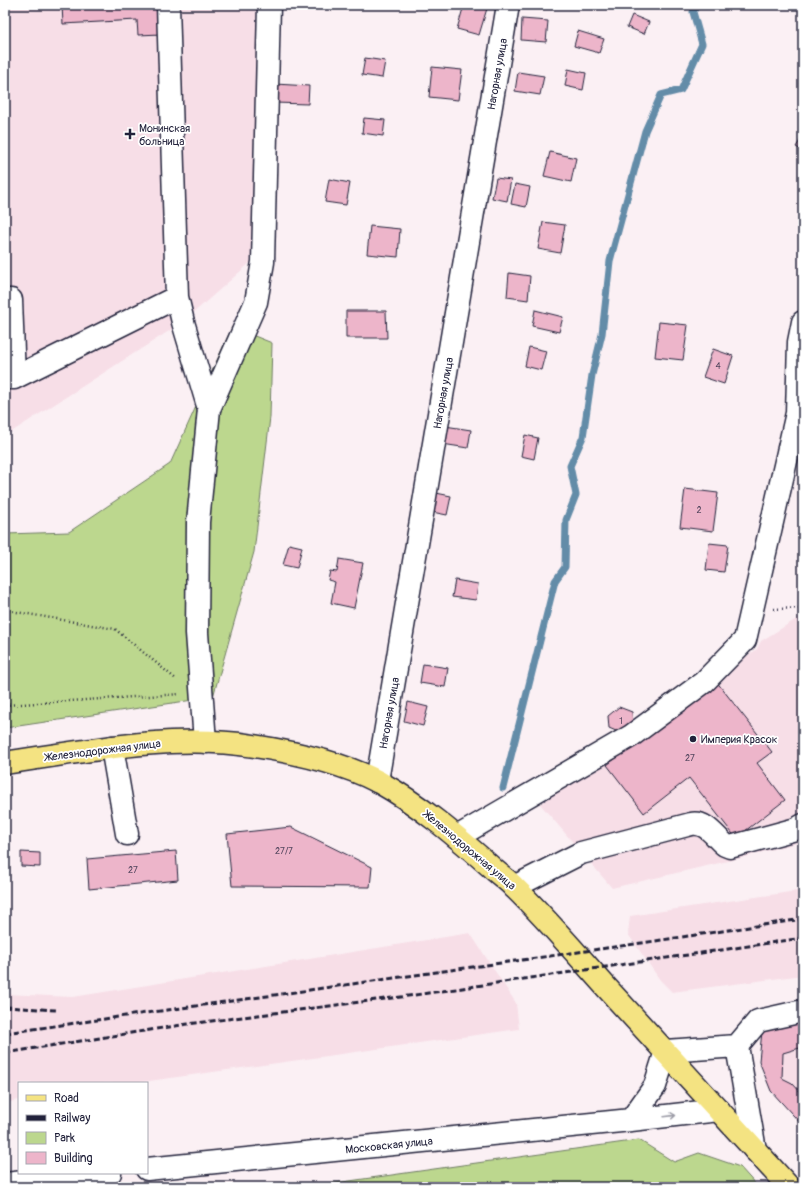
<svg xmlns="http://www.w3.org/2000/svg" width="808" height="1192" viewBox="0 0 808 1192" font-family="Pangolin,sans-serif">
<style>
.built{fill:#f7dee7}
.green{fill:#bcd78e;stroke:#6f7c64}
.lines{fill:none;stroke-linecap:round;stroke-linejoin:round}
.stream{stroke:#638ca8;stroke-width:7}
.building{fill:#edb5ca;stroke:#22223b}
.minor-casing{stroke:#22223b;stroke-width:25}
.major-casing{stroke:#22223b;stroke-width:25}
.path{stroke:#22223b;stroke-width:2.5;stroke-dasharray:1 3;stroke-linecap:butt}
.minor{stroke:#fff;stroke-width:22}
.major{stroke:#f4e382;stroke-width:22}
.rail{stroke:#22223b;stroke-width:3;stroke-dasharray:6 3;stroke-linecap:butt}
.oneway{stroke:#9c9ca7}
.poi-dot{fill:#22223b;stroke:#fff;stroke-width:1.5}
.labels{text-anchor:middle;stroke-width:3.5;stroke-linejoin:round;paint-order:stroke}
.number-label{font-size:9px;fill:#55475f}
.street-label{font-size:11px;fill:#22223b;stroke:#fff}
.poi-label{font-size:11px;fill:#22223b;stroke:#fff;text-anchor:start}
</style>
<rect width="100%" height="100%" fill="#fbf0f4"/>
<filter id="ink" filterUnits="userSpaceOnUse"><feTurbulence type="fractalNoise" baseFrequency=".025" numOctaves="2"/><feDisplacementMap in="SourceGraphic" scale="8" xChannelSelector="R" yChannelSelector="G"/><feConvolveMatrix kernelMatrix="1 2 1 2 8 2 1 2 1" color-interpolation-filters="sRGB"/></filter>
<g filter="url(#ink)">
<path class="built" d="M5,5H261L251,262L183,322L5,436Z
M803,615V841L745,857L612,888L540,804L757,649L761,641Z
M803,890V975L672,992L660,980L628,934L630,916Z
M470,933L516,1003L519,1029L135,1083H19V1100L5,1103V994L73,997Z
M803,1022V1126L771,1091L759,1061Z"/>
<path class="green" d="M232,327L272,343L270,417L254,552L213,697L5,728V534L69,532L170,464Z
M639,1140L674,1162L699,1153L740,1167L758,1187H307Z"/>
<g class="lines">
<path class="stream" d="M503,788L555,581L565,567L566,520L576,495L570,466L583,437L592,375L602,334L610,261L645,131L661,95L681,90L702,44L693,12L697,5"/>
</g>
<path class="building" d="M62,5H159L161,34L138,35L137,20L63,24Z
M464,5H488L479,35L457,29Z
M632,15L649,22L644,34L627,27Z
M522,19L548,21L546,42L521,40Z
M578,31L604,39L599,53L574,46Z
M365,58L385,61L382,78L362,75Z
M432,67L462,70L458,100L429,97Z
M568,69L586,73L583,90L565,86Z
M518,72L544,76L540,95L515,91Z
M275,84L309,86L308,104L274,103Z
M364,118L385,120L383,136L362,133Z
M803,136V151L796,147Z
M550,152L576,158L571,182L544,176Z
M496,178L511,180L507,201L492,198Z
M329,179L350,183L346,205L325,202Z
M515,184L530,187L526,207L511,204Z
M543,222L565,225L560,253L538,249Z
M370,226L400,229L398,257L367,254Z
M509,273L530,276L528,300L507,297Z
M535,310L563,317L559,332L532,326Z
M346,311H386L387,338H346Z
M659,322L688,325L683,360L655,357Z
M529,347L546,351L541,370L525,366Z
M713,349L733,356L724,384L703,377Z
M445,426L471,430L468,448L442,444Z
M525,435L538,438L534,459L521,456Z
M685,489L718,493L713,531L680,527Z
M436,493L451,496L447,515L432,512Z
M709,543L728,545L724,572L706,570Z
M289,544L302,547L297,568L283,565Z
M339,559L363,563L354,608L331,603L335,582L328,580L330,571L337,572Z
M455,580L478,584L476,600L452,597Z
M423,664L448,668L445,687L420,683Z
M716,681L772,752L757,763L785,800L736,838L689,778L644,813L607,765Z
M408,702L428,707L423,726L404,721Z
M619,707L632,712L633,726L623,734L609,728L608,716Z
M291,827L372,867L370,887L232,886L227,834Z
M176,851L178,880L89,889L87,859Z
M21,852L40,853V867L21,866Z
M803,1022V1047L783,1053L782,1078L792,1083L803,1095V1126L771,1091L759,1061L762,1031Z"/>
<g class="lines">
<g class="minor-casing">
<path id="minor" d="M177,297L183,322L209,409
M5,300H11L14,378
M5,378H14L177,297L168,5
M205,742L197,633L198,522L209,409L256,302L263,262L269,5
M112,747L127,834
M377,781L508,5
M457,837L631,736L704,682L745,640L797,413L799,342L803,322
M514,887L581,853L691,824C706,821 715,837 725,845L730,847L796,829L803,825
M737,1046L755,1150
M631,1120L655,1086L666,1051L737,1046L758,1021L803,1011
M147,1169L631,1120L719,1110
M5,1184L110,1173"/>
</g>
<g class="major-casing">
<path id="major" d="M5,763C86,751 172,733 254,746C293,752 343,763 379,782C420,805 455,835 490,866C498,874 508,880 515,888C551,923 583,962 616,998C674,1061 732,1124 789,1187"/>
</g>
<path class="path" d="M774,609L803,608
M5,610L115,629L177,680
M5,705L180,694"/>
<use href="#minor" class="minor"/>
<use href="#major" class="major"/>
<path class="rail" d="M5,1007L56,1010
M5,1033L635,944L803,919
M5,1053L188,1024L408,996L803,938"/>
</g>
<defs><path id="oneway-shaft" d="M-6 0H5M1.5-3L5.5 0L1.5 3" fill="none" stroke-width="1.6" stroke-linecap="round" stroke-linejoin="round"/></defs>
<use class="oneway" href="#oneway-shaft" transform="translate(670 1116) rotate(-7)"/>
</g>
<g class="poi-dot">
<path d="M128 128h4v4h4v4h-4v4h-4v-4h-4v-4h4z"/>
<circle cx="693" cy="739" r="4"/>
</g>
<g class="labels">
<g class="number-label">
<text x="718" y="369">4</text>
<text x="699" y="513">2</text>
<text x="621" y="724">1</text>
<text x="690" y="761">27</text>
<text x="284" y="854">27/7</text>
<text x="133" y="873">27</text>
</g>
<g class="street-label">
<text transform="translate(497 74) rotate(-80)" y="4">Нагорная улица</text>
<text transform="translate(443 393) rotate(-80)" y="4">Нагорная улица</text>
<text transform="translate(389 713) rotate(-80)" y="4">Нагорная улица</text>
<text transform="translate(103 750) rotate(-7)" y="4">Железнодорожная улица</text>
<text transform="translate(470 850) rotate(40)" y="4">Железнодорожная улица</text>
<text transform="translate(389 1145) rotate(-6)" y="4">Московская улица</text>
</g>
<g class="poi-label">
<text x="139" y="132">Монинская<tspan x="139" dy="13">больница</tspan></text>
<text x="701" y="743">Империя Красок</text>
</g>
</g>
<rect width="808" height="1192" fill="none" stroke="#fff" stroke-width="20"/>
<rect x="10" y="10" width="788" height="1172" fill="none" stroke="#22223b" stroke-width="1.5" filter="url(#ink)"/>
<rect x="18" y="1082" width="130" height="92" fill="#ffffff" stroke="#a7a7b1"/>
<rect x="26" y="1095" width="20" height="6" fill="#f4e382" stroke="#a7a7b1"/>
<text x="54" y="1102" font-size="12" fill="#22223b">Road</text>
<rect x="26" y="1115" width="20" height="6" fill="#22223b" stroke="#a7a7b1"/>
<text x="54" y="1122" font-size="12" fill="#22223b">Railway</text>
<rect x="26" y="1132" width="20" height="12" fill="#bcd78e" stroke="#a7a7b1"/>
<text x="54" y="1142" font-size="12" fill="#22223b">Park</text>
<rect x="26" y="1152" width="20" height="12" fill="#edb5ca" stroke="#a7a7b1"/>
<text x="54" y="1162" font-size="12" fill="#22223b">Building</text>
</svg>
